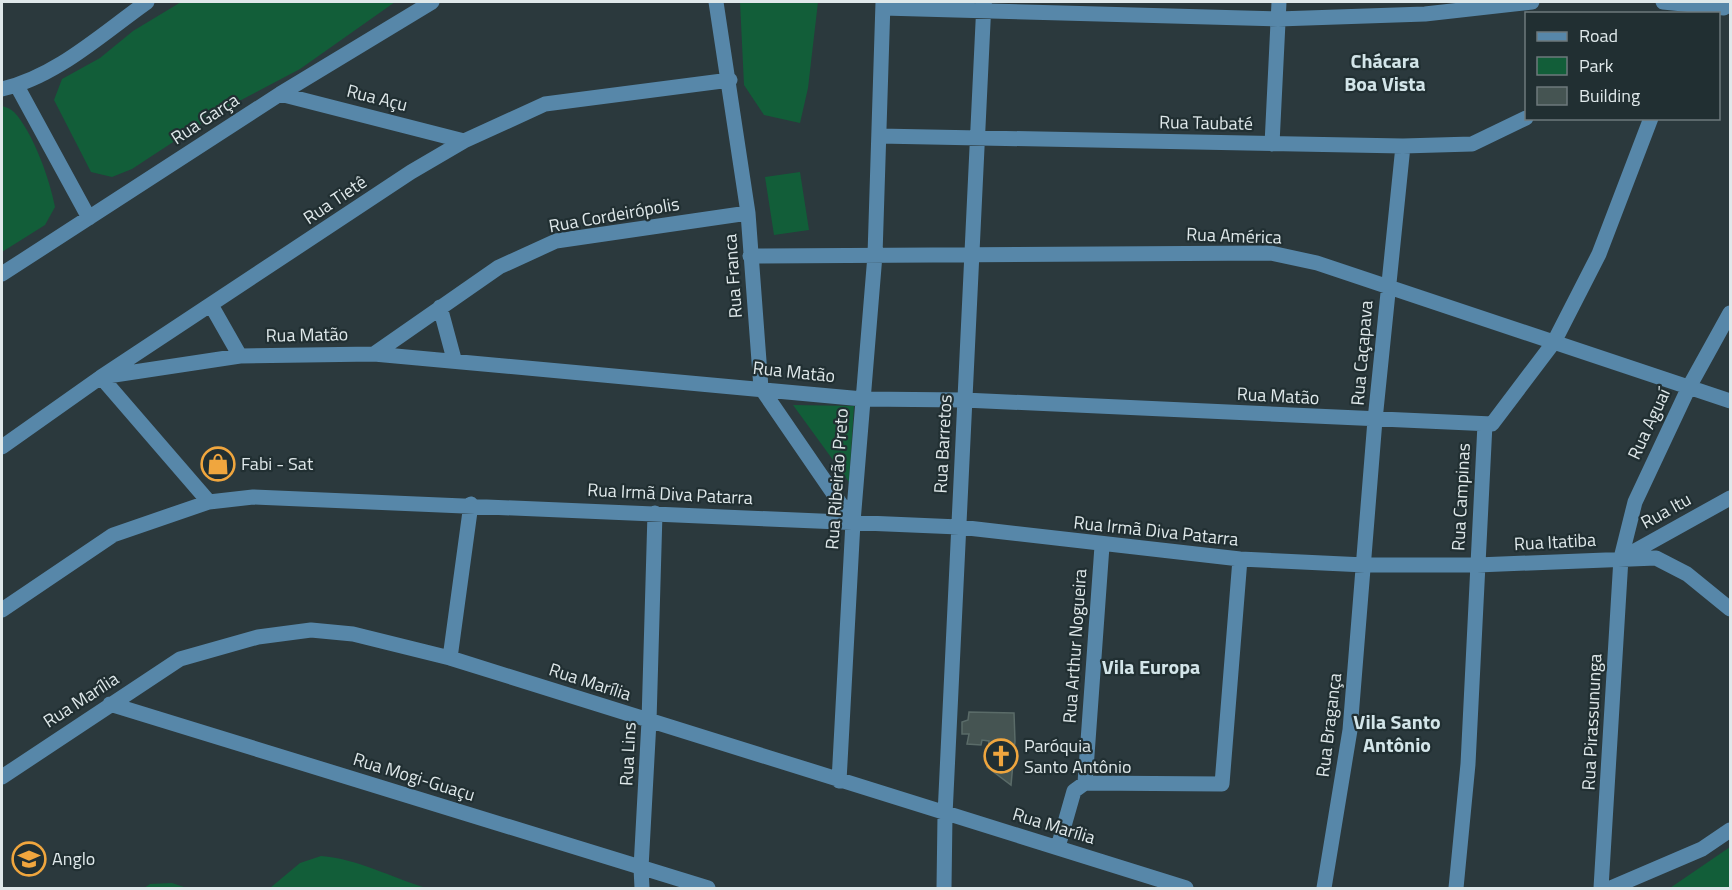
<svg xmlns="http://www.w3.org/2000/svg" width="1732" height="890" viewBox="0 0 1732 890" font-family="'Titillium Web',sans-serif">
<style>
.green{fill:#125e39}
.building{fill:#455452;stroke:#5a6b68;stroke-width:1.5}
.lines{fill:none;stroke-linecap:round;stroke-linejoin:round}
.minor{stroke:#5787a9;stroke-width:15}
.labels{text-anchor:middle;stroke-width:4.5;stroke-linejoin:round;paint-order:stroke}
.street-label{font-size:18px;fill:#dfe8ea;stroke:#212f32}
.poi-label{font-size:18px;fill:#dfe8ea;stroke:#212f32;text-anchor:start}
.neighbourhood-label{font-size:20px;font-weight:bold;fill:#d3e5e9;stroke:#212f32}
</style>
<rect width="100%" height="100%" fill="#2b393d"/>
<path class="green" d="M181,2H395L300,69L222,110L132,169L112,177L91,172L54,100L62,79L100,58L133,31Z
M740,2H818L808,88L800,123L764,115L744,85Z
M2,106C6,107 11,109 14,112C33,132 50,180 55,207L45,225L2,252Z
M800,172L809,230L774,235L765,177Z
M793,405L854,406L849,482Z
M1730,847V888H1670Z
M321,856C358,859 390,877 426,888H270L300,863Z
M172,883L187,888H144L150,884Z"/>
<path class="building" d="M969,712L1014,713L1015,741L1011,785L987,767L989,741L982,740L981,745L967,744L969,734H962V722L968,720Z"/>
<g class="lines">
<path class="minor" d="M716,2L748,213L761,388L853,522
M1663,2L1724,8
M883,8L1278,19L1425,14L1532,2
M17,86L89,218
M2,89C56,77 103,33 147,2
M280,94L464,141
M879,136L1403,146L1472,144L1526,118
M1272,144L1279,2
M750,256L1271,253L1317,263L1730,401
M2,274L280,94L432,2
M211,305L240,356
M440,307L454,359
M374,354L499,267L556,241L748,213
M101,377L240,356L374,354L863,399L964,400L1492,424L1554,342L1599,254L1651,118
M101,377L209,502
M2,447L101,377L411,172L464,141L545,104L730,80
M1624,557L1730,498
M2,610L113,535L209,502L253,497L959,527L1240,559L1365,565H1477L1656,558L1687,574L1730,609
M450,658L471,504
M110,704L708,888
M2,777L180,659L258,637L311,630L353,634L450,658L1186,888
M839,781L853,522L875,255L883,2
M1085,783L1222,784L1240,559
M1085,783L1102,546
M1058,847L1074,791L1085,783
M642,888L641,868L649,721L655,513
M944,888L945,815L984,2
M1324,888L1350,730L1375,420L1403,146
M1456,888L1468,764L1485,424
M1601,888L1621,558L1635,502L1689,387L1730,313
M1611,888L1702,849L1730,830"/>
</g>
<defs>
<g id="shop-ring" transform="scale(1.725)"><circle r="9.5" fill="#212f32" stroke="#f0a63e" stroke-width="1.5"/><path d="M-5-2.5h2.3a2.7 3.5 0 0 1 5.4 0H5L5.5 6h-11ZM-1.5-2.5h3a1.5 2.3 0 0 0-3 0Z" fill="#f0a63e"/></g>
<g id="church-ring" transform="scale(1.725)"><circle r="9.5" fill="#212f32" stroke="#f0a63e" stroke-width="1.5"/><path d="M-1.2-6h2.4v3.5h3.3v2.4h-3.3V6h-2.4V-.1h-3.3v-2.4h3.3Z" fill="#f0a63e"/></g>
<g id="school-ring" transform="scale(1.725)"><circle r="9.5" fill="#212f32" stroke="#f0a63e" stroke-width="1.5"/><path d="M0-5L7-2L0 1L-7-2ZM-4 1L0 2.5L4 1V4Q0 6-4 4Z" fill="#f0a63e"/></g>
</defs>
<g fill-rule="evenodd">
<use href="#shop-ring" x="218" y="464"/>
<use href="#church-ring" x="1001" y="756"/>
<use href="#school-ring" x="29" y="859"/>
</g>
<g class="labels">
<g class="street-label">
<text transform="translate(377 98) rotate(14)" y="6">Rua Açu</text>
<text transform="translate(205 119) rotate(-33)" y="6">Rua Garça</text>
<text transform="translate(1206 123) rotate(1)" y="6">Rua Taubaté</text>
<text transform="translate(335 200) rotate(-34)" y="6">Rua Tietê</text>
<text transform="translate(614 215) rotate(-10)" y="6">Rua Cordeirópolis</text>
<text transform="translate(1234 236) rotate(2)" y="6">Rua América</text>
<text transform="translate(733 276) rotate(-94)" y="6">Rua Franca</text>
<text transform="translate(307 335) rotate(-1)" y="6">Rua Matão</text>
<text transform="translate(1362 353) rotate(-85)" y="6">Rua Caçapava</text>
<text transform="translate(794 372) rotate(6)" y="6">Rua Matão</text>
<text transform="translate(1278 396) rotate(3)" y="6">Rua Matão</text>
<text transform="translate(1649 424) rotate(-65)" y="6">Rua Aguaí</text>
<text transform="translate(943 444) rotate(-87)" y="6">Rua Barretos</text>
<text transform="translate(837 479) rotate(-86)" y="6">Rua Ribeirão Preto</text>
<text transform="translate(670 494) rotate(3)" y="6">Rua Irmã Diva Patarra</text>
<text transform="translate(1461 497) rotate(-87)" y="6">Rua Campinas</text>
<text transform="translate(1666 511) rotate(-29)" y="6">Rua Itu</text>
<text transform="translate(1156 531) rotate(6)" y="6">Rua Irmã Diva Patarra</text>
<text transform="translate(1555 542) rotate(-3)" y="6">Rua Itatiba</text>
<text transform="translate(1075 646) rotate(-86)" y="6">Rua Arthur Nogueira</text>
<text transform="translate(590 682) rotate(18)" y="6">Rua Marília</text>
<text transform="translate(81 700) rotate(-33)" y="6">Rua Marília</text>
<text transform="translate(1592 722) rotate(-87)" y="6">Rua Pirassununga</text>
<text transform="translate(1329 725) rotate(-83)" y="6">Rua Bragança</text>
<text transform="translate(628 754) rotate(-87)" y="6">Rua Lins</text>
<text transform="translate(414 777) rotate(17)" y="6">Rua Mogi-Guaçu</text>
<text transform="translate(1054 826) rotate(17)" y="6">Rua Marília</text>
</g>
<g class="poi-label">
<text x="241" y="470">Fabi - Sat</text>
<text x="1024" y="752">Paróquia<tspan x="1024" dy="21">Santo Antônio</tspan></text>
<text x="52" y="865">Anglo</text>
</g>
<g class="neighbourhood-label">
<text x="1385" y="68">Chácara<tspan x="1385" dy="23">Boa Vista</tspan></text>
<text x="1151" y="674">Vila Europa</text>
<text x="1397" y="729">Vila Santo<tspan x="1397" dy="23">Antônio</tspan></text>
</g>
</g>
<rect width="1732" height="890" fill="none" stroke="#dfe8ea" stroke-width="6"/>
<rect x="1525" y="12" width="195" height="108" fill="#212f32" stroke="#6d797c" stroke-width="1.5"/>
<rect x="1537" y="32" width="30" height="9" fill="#5787a9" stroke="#6d797c" stroke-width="1.5"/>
<text x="1579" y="42" font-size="18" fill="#dfe8ea">Road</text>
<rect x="1537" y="57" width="30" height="18" fill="#125e39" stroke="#6d797c" stroke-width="1.5"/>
<text x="1579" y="72" font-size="18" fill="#dfe8ea">Park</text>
<rect x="1537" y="87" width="30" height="18" fill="#455452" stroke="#6d797c" stroke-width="1.5"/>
<text x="1579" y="102" font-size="18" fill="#dfe8ea">Building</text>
</svg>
